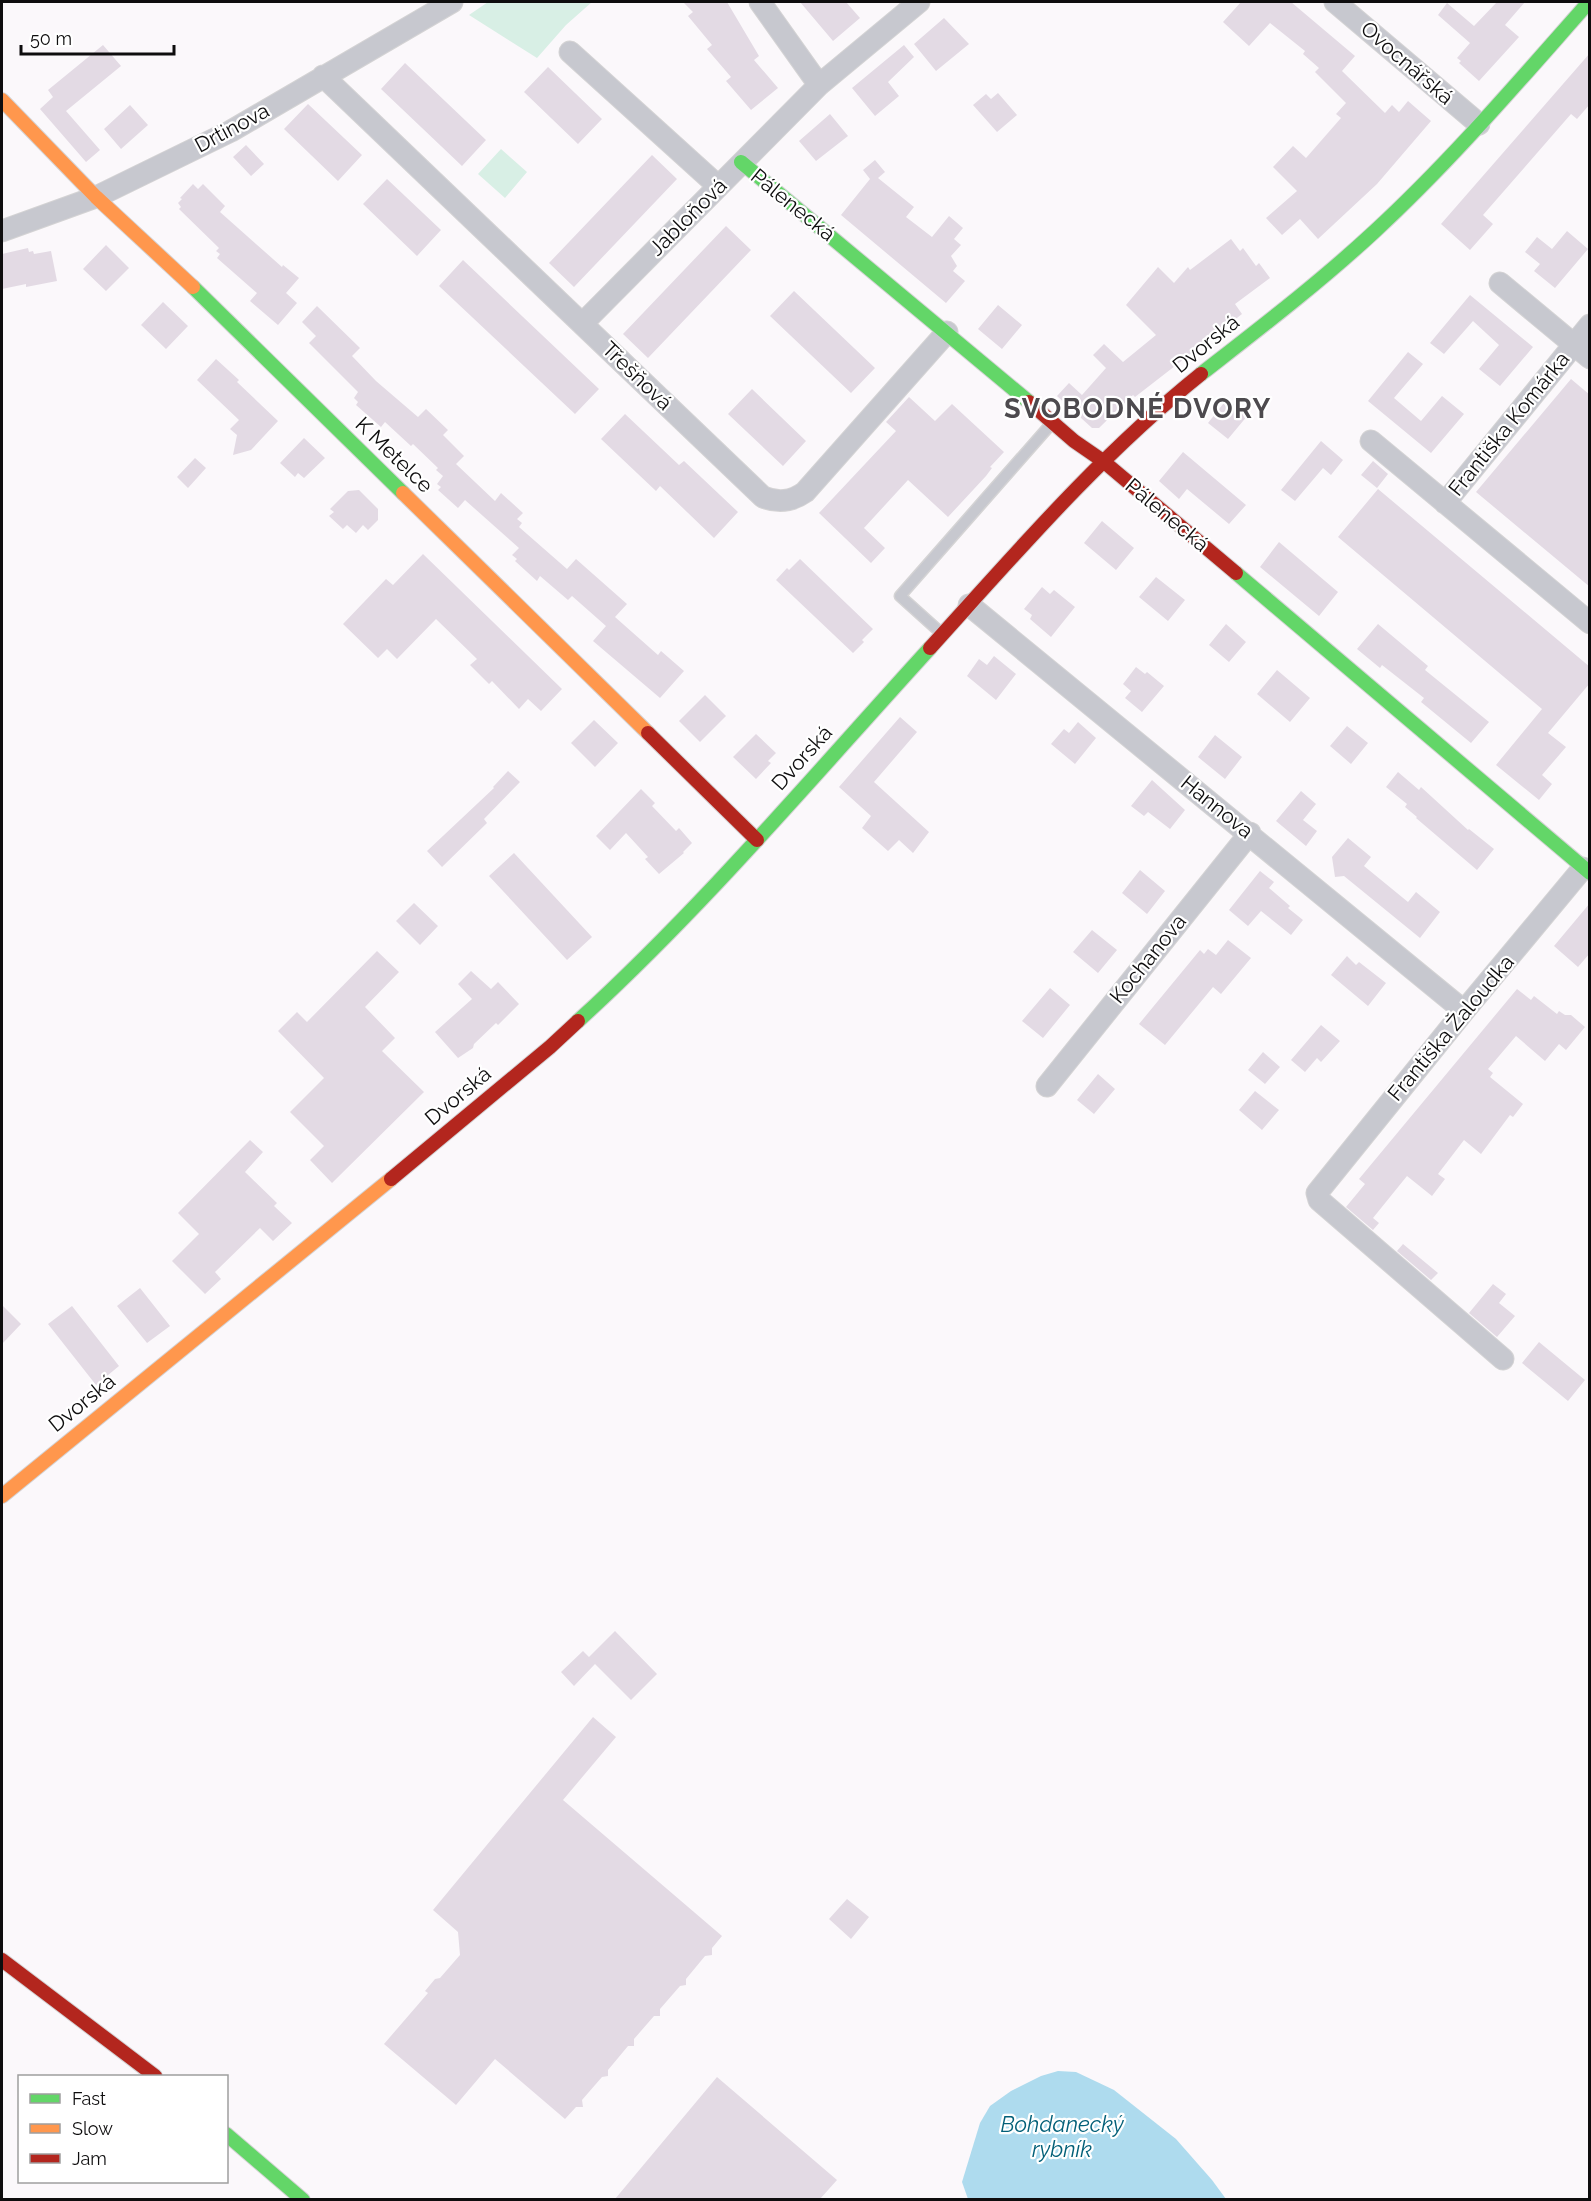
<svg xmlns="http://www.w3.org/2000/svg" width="1591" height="2201" viewBox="0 0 1591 2201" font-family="Raleway,sans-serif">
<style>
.green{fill:#d8efe5}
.water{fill:#aedbee}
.building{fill:#e3dae4}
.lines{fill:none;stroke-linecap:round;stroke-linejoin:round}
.lane-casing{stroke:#d4d3d4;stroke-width:13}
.street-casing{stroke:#d4d3d4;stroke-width:23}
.fast-casing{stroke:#d4d3d4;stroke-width:16}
.slow-casing{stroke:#d4d3d4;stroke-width:16}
.jam-casing{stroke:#d4d3d4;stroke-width:16}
.lane{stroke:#c7c8cf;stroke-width:10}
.street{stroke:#c7c8cf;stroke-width:21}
.fast{stroke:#63d668;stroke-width:14}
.slow{stroke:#ff974d;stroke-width:14}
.jam{stroke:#b3261e;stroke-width:14}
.labels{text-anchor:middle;stroke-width:4.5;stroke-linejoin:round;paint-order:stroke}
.street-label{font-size:21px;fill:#0e0d0e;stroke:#fff}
.water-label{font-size:22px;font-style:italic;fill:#025f78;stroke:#fff}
.district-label{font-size:27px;font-weight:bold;letter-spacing:1.5px;fill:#4d4a4e;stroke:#fff}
</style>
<rect width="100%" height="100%" fill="#fbf8fb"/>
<path class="green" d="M488,2H592L566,25L537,58L469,15Z
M501,149L527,172L505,198L478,174Z"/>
<path class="water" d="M1058,2071L1076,2072L1114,2090L1176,2139L1212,2180L1226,2199H968L962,2182L980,2123L990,2106L1011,2091L1041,2076Z"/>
<path class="building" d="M683,2H727L759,56L754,60L778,88L751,110L726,81L731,77L707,49L712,45L688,16L693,12Z
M800,2H846L860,18L833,41Z
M1241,2H1291L1355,56L1342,71L1385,113L1392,105L1399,112L1408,101L1431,121L1377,184L1318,239L1300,219L1282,235L1266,218L1297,191L1273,167L1293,146L1306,158L1341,118L1336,114L1346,103L1315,72L1319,68L1303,54L1305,51L1270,23L1249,46L1223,22Z
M1497,2H1525L1505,25L1519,37L1479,81L1459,63L1461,61L1457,58L1470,43L1438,15L1447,3L1474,26Z
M944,18L969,44L936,71L914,44Z
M103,45L121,66L66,111L100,150L86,162L40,109L53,97L48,90Z
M904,45L914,57L888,82L899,96L875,116L852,88Z
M1590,53V104L1577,119L1571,114L1483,215L1493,224L1470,250L1441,224Z
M405,63L486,140L462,166L381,89Z
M548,67L602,119L578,144L524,92Z
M998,93L1017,115L997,132L973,105L986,94L991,99Z
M308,104L362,155L338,181L284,129Z
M130,105L148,125L121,149L104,129Z
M830,114L848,136L816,161L799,141Z
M246,145L264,164L251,176L233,157Z
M652,155L677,179L574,287L549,263Z
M875,160L885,172L878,178L914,207L906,217L932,237L949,216L963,228L954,239L961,245L951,256L957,266L953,271L965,281L946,303L841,215L870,179L863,170Z
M387,179L441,230L417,256L363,204Z
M193,184L198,189L203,184L225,206L220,212L282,267L283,265L299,278L286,293L297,303L278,325L250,301L257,293L217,258L220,254L216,251L219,248L179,209L181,207L178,203L182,199L180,198Z
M726,226L751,250L648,358L623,334Z
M1567,231L1588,249L1555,288L1534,271L1540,264L1525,252L1537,237L1552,249Z
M1231,239L1240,251L1243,248L1256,266L1259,263L1270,278L1235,304L1242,314L1135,397L1133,395L1099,428H1092L1057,396L1069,383L1082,395L1106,368L1093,355L1104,344L1123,362L1156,335L1126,305L1158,267L1174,283L1188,267L1190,270Z
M106,245L129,268L106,291L83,269Z
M28,248L29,252L33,251L34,254L51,251L57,281L26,287V284L2,289V254Z
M463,260L599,389L575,414L439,286Z
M794,291L875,368L851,393L770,316Z
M1470,295L1533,347L1500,386L1479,369L1499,345L1473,321L1444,354L1430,343Z
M163,302L188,326L166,349L141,325Z
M998,305L1022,325L1002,349L978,329Z
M317,306L360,348L352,356L376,381L418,417L426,409L448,430L443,435L464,456L456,464L495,501L501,493L523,513L517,519L522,523L519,527L567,569L576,559L627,604L615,617L658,655L661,651L684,671L660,698L593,641L606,626L572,596L568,600L540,576L537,581L515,561L517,559L512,555L519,548L465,500L458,508L438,490L441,487L437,484L443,476L436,470L438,468L413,444L411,446L385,422L381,427L356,405L358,402L354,398L358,392L309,343L316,336L302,322Z
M1408,352L1423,364L1394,398L1421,421L1442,396L1464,414L1431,453L1368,401Z
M216,359L239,380L237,382L278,421L251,450L233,455L237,435L230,429L239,420L197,380Z
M1571,379L1590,395V587L1476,492Z
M752,389L806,441L783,466L728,414Z
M909,397L935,421L952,404L1004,452L990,467L992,468L986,476L948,517L908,480L864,528L885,548L871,563L819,513L896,431L886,422Z
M1227,399L1248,415L1228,439L1208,423Z
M625,414L679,465L684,461L738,512L714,538L660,486L656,491L601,439Z
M304,438L325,458L304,478L298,473L295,477L280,463Z
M1321,441L1343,460L1331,475L1323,468L1295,501L1281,490Z
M1183,452L1246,505L1229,524L1187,489L1179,499L1159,481Z
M195,458L206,468L188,488L177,477Z
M1373,461L1388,474L1377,488L1361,475Z
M1378,489L1590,667V683L1548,733L1566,747L1542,775L1552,784L1539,800L1496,765L1542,709L1338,537Z
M359,490L378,509V520L368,530L363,525L356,533L347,525L343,529L329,516L334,512L330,509L348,491Z
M1102,521L1134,548L1116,570L1084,543Z
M1279,542L1338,592L1319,616L1260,567Z
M423,554L562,689L541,711L528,699L519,709L492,681L489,684L470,665L477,659L436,619L397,659L387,649L378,658L343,624L386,579L393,585Z
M800,559L873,629L862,640L864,642L853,653L776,580L787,568L789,570Z
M1156,577L1185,600L1168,621L1139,597Z
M1042,587L1050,594L1054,590L1075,607L1051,637L1030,619L1032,615L1024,609Z
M1226,624L1246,642L1229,662L1209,645Z
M1378,624L1428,666L1425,670L1489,722L1471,743L1421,702L1424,698L1382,665L1380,668L1357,649Z
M994,656L1016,674L996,700L967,676L979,659L987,665Z
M1136,667L1145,674L1147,672L1164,686L1142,712L1125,698L1131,691L1123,684Z
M1277,670L1310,698L1290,722L1257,694Z
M705,695L726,716L700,742L679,721Z
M900,717L917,732L874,782L929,832L913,853L899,840L888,851L862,828L871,816L839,787Z
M594,720L618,743L595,767L571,743Z
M1078,722L1096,738L1075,764L1051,744L1064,729L1069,733Z
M1347,726L1368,743L1351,764L1330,746Z
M756,734L776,753L768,761L771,763L756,779L733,757Z
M1215,735L1242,757L1225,779L1198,757Z
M508,771L520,782L484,819L487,823L442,867L427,851L494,788L493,787Z
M1398,772L1419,790L1421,787L1468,830L1469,829L1494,849L1477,870L1416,818L1417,817L1405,807L1407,804L1386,787Z
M1152,780L1185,810L1170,829L1148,812L1144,816L1131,806Z
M641,789L655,803L652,806L676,831L679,828L692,843L683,852L684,853L659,874L645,859L648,857L626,833L610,850L596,836Z
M1301,791L1316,804L1303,820L1317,831L1306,846L1276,821Z
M1348,838L1371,857L1364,866L1408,902L1416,892L1440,912L1420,938L1344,876L1335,877L1332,857Z
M514,853L592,937L567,960L489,876Z
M1140,870L1165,891L1147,914L1122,893Z
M1260,871L1274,882L1269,888L1290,906L1288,908L1303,920L1291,935L1261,911L1248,926L1229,910Z
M414,903L438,926L420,945L396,921Z
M1590,903V953L1578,967L1554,946Z
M1092,930L1117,950L1098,973L1073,952Z
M1228,940L1251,958L1221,994L1213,987L1165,1045L1139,1024L1200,950L1204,954L1208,949L1216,955Z
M377,951L399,972L365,1007L395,1038L382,1051L424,1092L332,1183L310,1160L324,1146L290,1112L324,1078L278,1031L297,1012L307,1022Z
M1347,956L1356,965L1359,962L1386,983L1368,1006L1331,975Z
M471,971L491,989L498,982L519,1004L498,1025L496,1023L474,1044L473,1048L458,1058L435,1032L472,999L458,984Z
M1050,988L1070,1005L1043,1038L1022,1021Z
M1517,989L1531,1000L1534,996L1557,1014L1559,1011L1565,1015H1571L1585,1027L1566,1050L1559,1044L1545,1061L1516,1036L1488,1069L1493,1073L1490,1077L1523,1104L1513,1117L1510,1115L1481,1154L1464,1140L1438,1174L1445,1179L1432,1196L1407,1176L1373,1218L1379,1223L1373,1230L1346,1207L1365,1184L1359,1179Z
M1321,1025L1340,1041L1321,1062L1317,1058L1305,1072L1291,1060Z
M1263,1052L1280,1067L1265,1084L1248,1070Z
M1098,1074L1115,1089L1094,1114L1077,1100Z
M1255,1091L1279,1110L1262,1130L1239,1110Z
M250,1140L263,1152L245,1172L277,1203L274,1206L292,1223L273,1241L260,1228L215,1272L221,1279L205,1294L172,1261L199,1234L178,1213Z
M1403,1244L1438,1273L1431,1280L1397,1251Z
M1493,1284L1506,1294L1499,1303L1515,1316L1497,1337L1469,1313Z
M140,1288L170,1326L147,1343L117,1306Z
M2,1305L21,1324L2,1344Z
M72,1306L119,1366L96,1385L48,1324Z
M1539,1342L1585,1380L1568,1401L1522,1363Z
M615,1631L657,1674L631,1700L595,1664L574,1686L561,1672L583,1651L589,1657Z
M593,1717L616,1737L563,1800L722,1936L712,1948V1955L705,1956L686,1979V1985L680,1986L660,2009V2016H654L634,2039V2046H628L608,2070V2076L602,2077L582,2100L583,2107H576L565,2119L495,2059L456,2105L384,2044L428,1993L425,1991L435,1979L440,1978L460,1955L458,1932L433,1910Z
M847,1899L869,1917L851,1939L829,1919Z
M717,2077L837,2180L820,2199H615Z"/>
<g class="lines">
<g class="lane-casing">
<path id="lane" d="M940,632L900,596L1052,423"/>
</g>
<g class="street-casing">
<path id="street" d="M760,2L819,85
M1335,2L1479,124
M570,52L718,186
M323,76L763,497C778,503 791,502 805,492L947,332
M2,231L96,197L231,131L452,2
M1500,283L1590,358
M583,323L819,85L919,2
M1371,441L1590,623
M1445,503L1590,325
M969,605L1464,1011
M1047,1086L1250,833
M1503,1359L1319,1200L1317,1193L1464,1011L1583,868"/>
</g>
<g class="fast-casing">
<path id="fast" d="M741,162L1029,402
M193,287L403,493
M1201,374C1260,328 1319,283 1374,232C1451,161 1519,81 1589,2
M1236,573L1590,873
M578,1021C704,906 815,774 930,648
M226,2134L303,2200"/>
</g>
<g class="slow-casing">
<path id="slow" d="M2,100L96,197L193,287
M403,493L648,733
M2,1496L391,1179"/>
</g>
<g class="jam-casing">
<path id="jam" d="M1029,402L1074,441L1103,461L1236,573
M930,648C1016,553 1100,455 1201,374
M648,733L757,840
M391,1179L550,1047L578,1021
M2,1960L155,2076"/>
</g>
<use href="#lane" class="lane"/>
<use href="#street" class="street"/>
<use href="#fast" class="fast"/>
<use href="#slow" class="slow"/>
<use href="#jam" class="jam"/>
</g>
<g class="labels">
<g class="street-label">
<text transform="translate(1407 63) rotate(41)" y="7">Ovocnářská</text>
<text transform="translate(232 128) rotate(-28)" y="7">Drtinova</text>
<text transform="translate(793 205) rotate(39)" y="7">Pálenecká</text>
<text transform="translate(688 217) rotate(-45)" y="7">Jabloňová</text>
<text transform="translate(1206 344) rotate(-39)" y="7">Dvorská</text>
<text transform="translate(637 376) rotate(44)" y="7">Třešňová</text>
<text transform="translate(1509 424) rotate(-51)" y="7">Františka Komárka</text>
<text transform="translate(394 455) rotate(44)" y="7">K Metelce</text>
<text transform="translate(1167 515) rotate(40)" y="7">Pálenecká</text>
<text transform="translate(802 758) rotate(-48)" y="7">Dvorská</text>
<text transform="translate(1217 807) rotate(39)" y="7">Hannova</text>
<text transform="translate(1148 959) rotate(-51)" y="7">Kochanova</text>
<text transform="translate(1451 1028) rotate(-50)" y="7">Františka Žaloudka</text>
<text transform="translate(458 1096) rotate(-40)" y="7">Dvorská</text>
<text transform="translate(82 1403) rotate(-39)" y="7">Dvorská</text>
</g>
<g class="water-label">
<text x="1062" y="2132">Bohdanecký<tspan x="1062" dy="25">rybník</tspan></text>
</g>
<g class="district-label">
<text x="1138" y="418">SVOBODNÉ DVORY</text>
</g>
</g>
<rect width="1591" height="2201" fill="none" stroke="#0e0d0e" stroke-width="6"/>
<rect x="18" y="2075" width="210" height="108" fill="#ffffff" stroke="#9f9e9f" stroke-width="1.5"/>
<rect x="30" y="2094" width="30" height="9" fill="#63d668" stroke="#9f9e9f" stroke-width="1.5"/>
<text x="72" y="2105" font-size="18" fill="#0e0d0e">Fast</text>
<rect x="30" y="2124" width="30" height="9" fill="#ff974d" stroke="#9f9e9f" stroke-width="1.5"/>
<text x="72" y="2135" font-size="18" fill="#0e0d0e">Slow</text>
<rect x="30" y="2154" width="30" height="9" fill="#b3261e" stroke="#9f9e9f" stroke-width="1.5"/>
<text x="72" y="2165" font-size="18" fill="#0e0d0e">Jam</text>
<path d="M21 45v9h153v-9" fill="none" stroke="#0e0d0e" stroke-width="3"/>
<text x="30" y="45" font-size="18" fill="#0e0d0e" stroke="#ffffff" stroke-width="4.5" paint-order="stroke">50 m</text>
</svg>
